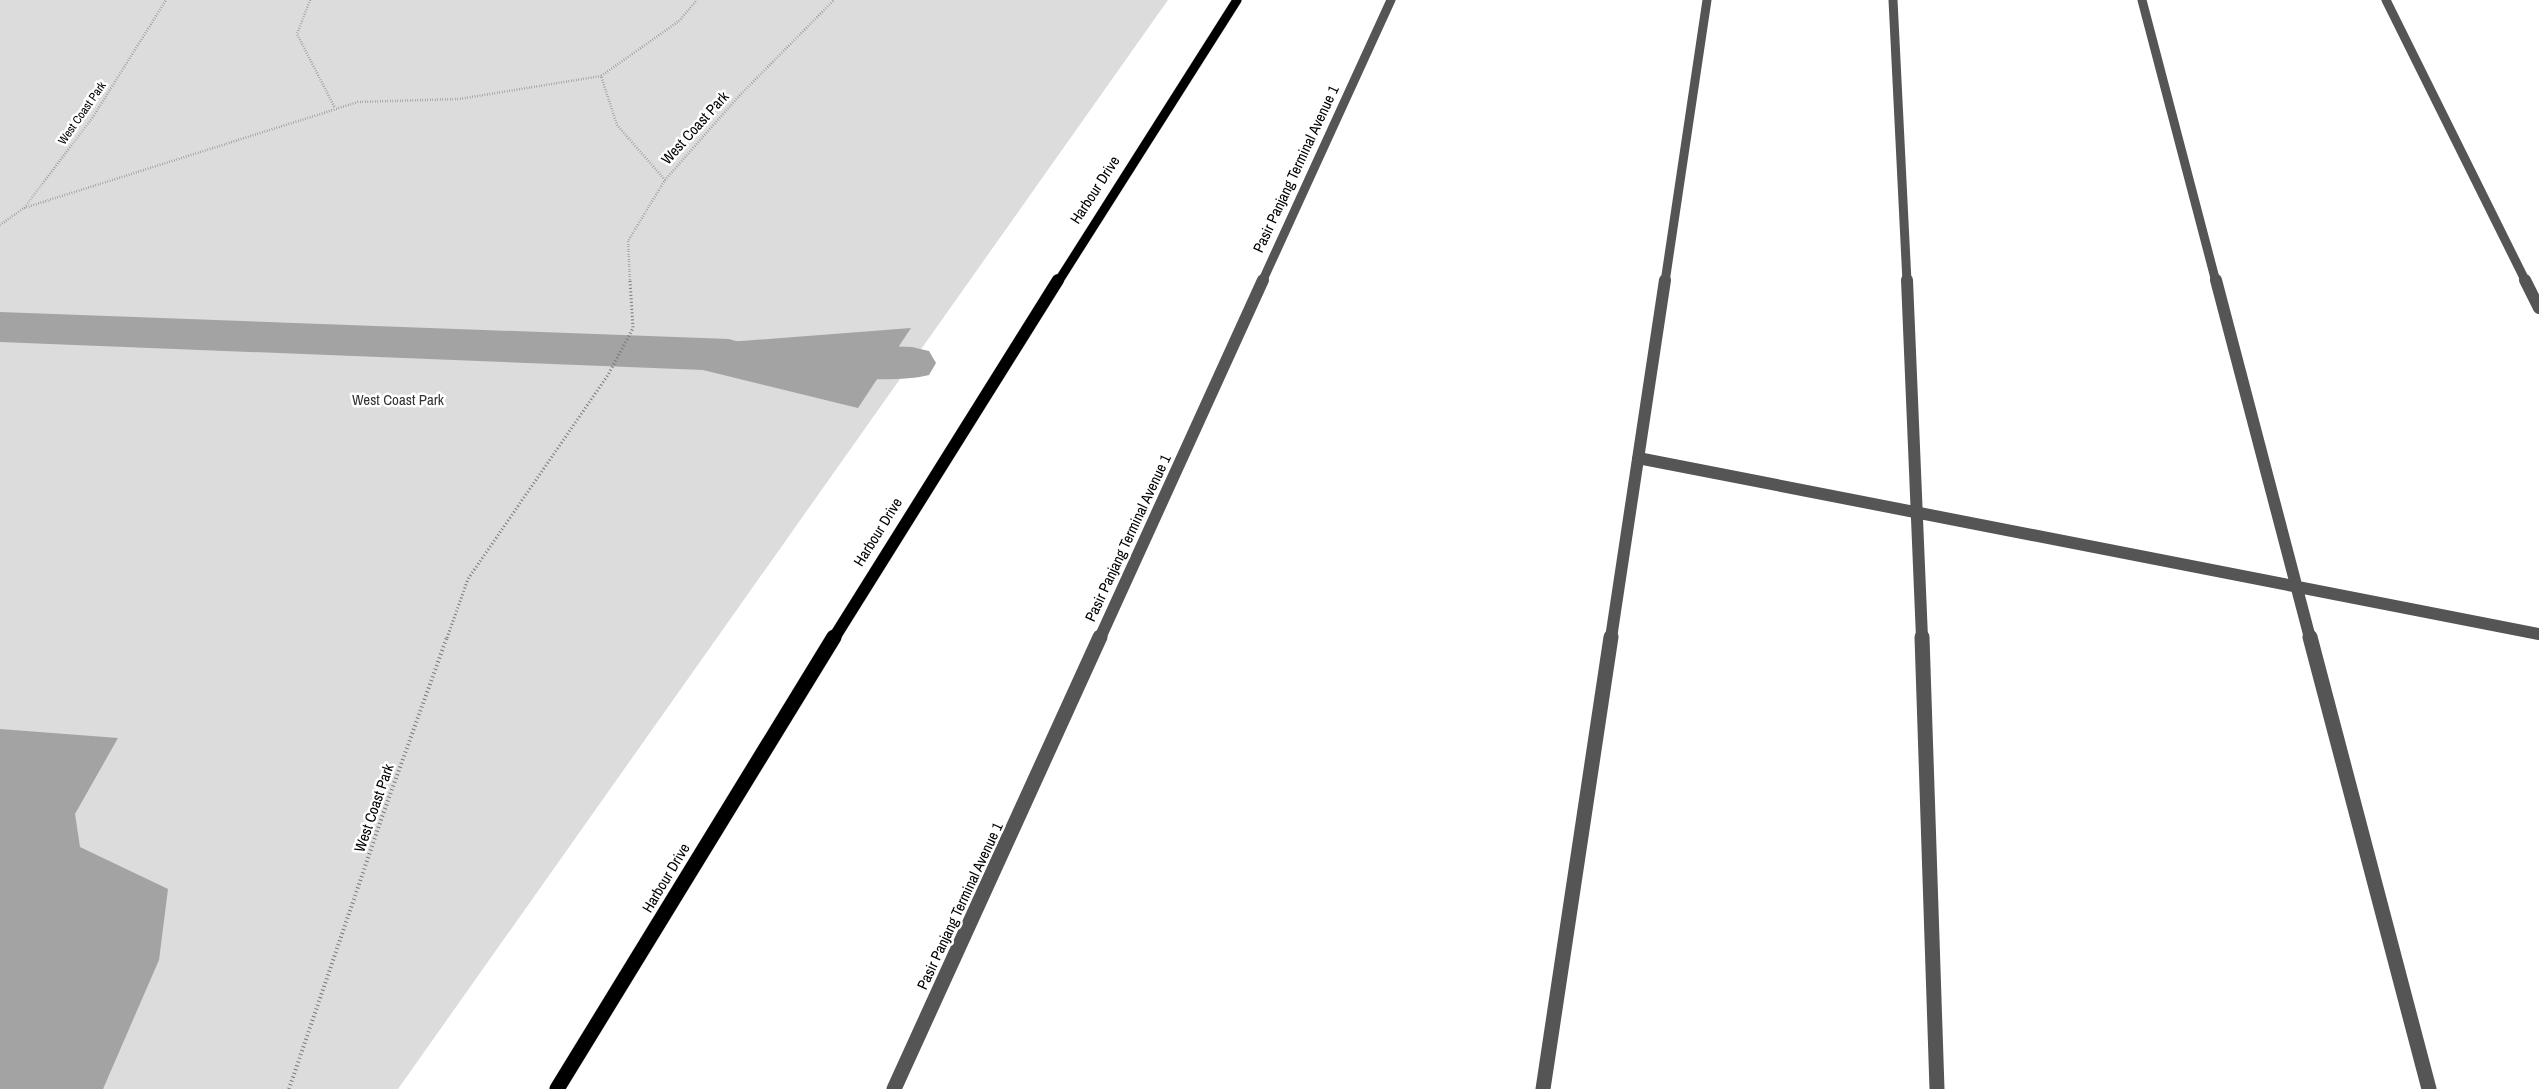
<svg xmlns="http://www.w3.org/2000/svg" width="2539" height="1089" viewBox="0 0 2539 1089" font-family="'Archivo Narrow',sans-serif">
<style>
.green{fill:#dcdcdc}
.water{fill:#a3a3a3}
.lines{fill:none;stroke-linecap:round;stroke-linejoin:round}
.canal{fill:#a3a3a3;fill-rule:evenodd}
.major-far2-casing{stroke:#dbdbdb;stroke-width:10}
.major-far1-casing{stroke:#dbdbdb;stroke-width:13}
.major-casing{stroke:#dbdbdb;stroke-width:16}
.path-far2{stroke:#777;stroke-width:2.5;stroke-dasharray:0.5 2;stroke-linecap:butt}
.path-far1{stroke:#777;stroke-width:3;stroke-dasharray:1 2.5;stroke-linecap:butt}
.path{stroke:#777;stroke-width:4;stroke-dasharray:1 3;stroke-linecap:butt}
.minor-far2{stroke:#555;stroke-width:9}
.minor-far1{stroke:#555;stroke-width:12}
.minor{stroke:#555;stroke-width:15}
.major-far2{stroke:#000;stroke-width:9}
.major-far1{stroke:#000;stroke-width:12}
.major{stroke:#000;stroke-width:15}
.labels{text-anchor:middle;stroke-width:5;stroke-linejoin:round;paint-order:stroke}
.far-street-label{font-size:12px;fill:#000;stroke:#fff}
.street-label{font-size:15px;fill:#000;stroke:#fff}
.park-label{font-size:15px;fill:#333;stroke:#fff}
</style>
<rect width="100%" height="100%" fill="#fff"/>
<path class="green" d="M0,0H1168L398,1089H0Z"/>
<path class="water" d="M911,328L858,408L650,357L663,341L715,343Z
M0,729L118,738L75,814L80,847L168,889L159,960L103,1089H0Z"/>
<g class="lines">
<path class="canal" d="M0,312L729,339L746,344L753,355L746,366L729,371L0,342Z
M812,343L912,347L929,351L936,363L929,375C899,383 825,379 795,370L788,359L795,348Z"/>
<g class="major-far2-casing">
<path id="major-far2" d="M1058,282L1237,0"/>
</g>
<g class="major-far1-casing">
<path id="major-far1" d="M834,638L1058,280"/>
</g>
<g class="major-casing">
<path id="major" d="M557,1089L834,637"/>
</g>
<path class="path-far2" d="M310,0L297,34L335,108
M665,180L617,125L601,76L679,21L697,0
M24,208L358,102L459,99L601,76
M0,225L24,208L93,117L166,0
M630,282L628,241L665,180L739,96L834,0"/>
<path class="path-far1" d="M447,638L468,579L608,375L633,328L630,280"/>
<path class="path" d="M289,1089L382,817L447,637"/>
<path class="minor-far2" d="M1893,0L1907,282
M2142,0L2216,282
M2386,0L2526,282
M1262,282L1391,0
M1665,282L1707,0"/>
<path class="minor-far1" d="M1907,280L1922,638
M2216,280L2310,638
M2525,280L2539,308
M1638,458L2539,634
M1100,638L1263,280
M1611,638L1665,280"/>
<path class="minor" d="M1922,637L1937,1089
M2310,637L2429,1089
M894,1089L1100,637
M1543,1089L1611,637"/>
<use href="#major-far2" class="major-far2"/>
<use href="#major-far1" class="major-far1"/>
<use href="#major" class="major"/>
</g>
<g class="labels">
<g class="far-street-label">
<text transform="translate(82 113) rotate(-55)" y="4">West Coast Park</text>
</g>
<g class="street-label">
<text transform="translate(695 128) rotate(-48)" y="5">West Coast Park</text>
<text transform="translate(1296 169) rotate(-65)" y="5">Pasir Panjang Terminal Avenue 1</text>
<text transform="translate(1095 190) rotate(-57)" y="5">Harbour Drive</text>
<text transform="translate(878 532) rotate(-58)" y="5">Harbour Drive</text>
<text transform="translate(1128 538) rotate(-65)" y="5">Pasir Panjang Terminal Avenue 1</text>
<text transform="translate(374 808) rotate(-71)" y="5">West Coast Park</text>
<text transform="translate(666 878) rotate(-59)" y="5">Harbour Drive</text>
<text transform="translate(960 906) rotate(-65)" y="5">Pasir Panjang Terminal Avenue 1</text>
</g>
<g class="park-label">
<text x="398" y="405">West Coast Park</text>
</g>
</g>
</svg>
